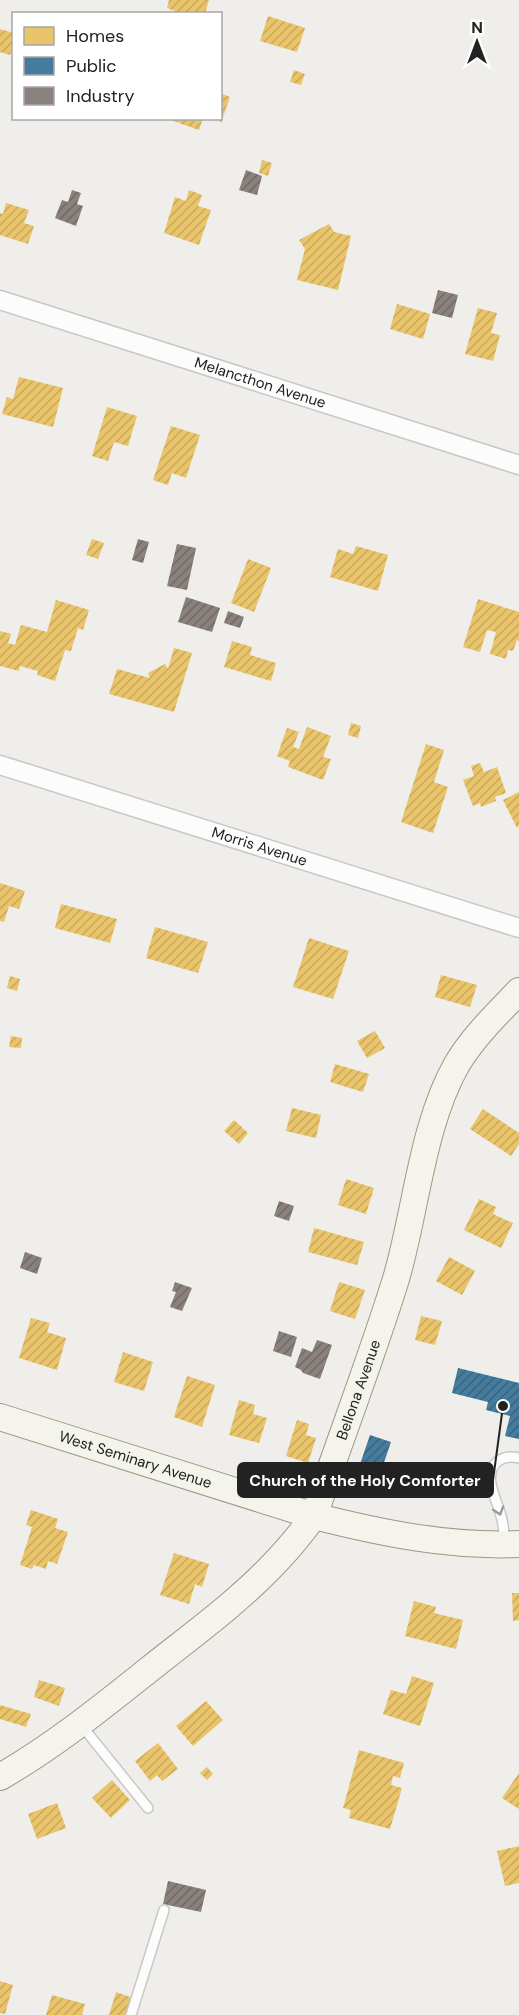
<svg xmlns="http://www.w3.org/2000/svg" width="519" height="2015" viewBox="0 0 519 2015" font-family="'DM Sans',sans-serif">
<style>
.homes{fill:url(#homes-hatch)}
.public{fill:url(#public-hatch)}
.industry{fill:url(#industry-hatch)}
.lines{fill:none;stroke-linecap:round;stroke-linejoin:round}
.lane-casing{stroke:#c9c8c7;stroke-width:12}
.street-casing{stroke:#c9c8c7;stroke-width:21}
.secondary-casing{stroke:#999a82;stroke-width:28}
.lane{stroke:#fdfcfc;stroke-width:9}
.street{stroke:#fdfcfc;stroke-width:18}
.secondary{stroke:#f4f4ed;stroke-width:26}
.oneway{stroke:#9a9a9a}
.labels{text-anchor:middle;stroke-width:6;stroke-linejoin:round;paint-order:stroke}
.street-label{font-size:15px;fill:#222;stroke:#fff}
.leader{fill:none;stroke:#222;stroke-width:2}
.callout-dot{fill:#222;stroke:#fff;stroke-width:2}
.callout{fill:#222;stroke:#222;stroke-width:2}
.callout-label{font-size:16px;text-anchor:middle;font-weight:bold;fill:#fff}
</style>
<defs>
<pattern id="homes-hatch" width="6" height="6" patternUnits="userSpaceOnUse" patternTransform="scale(1.5)"><rect width="6" height="6" fill="#e9c46a"/><path d="M-1 1l2-2M0 6l6-6M5 7l2-2" fill="none" stroke="#c8a85c"/></pattern>
<pattern id="public-hatch" width="6" height="6" patternUnits="userSpaceOnUse" patternTransform="scale(1.5)"><rect width="6" height="6" fill="#457b9d"/><path d="M-1 1l2-2M0 6l6-6M5 7l2-2" fill="none" stroke="#396480"/></pattern>
<pattern id="industry-hatch" width="6" height="6" patternUnits="userSpaceOnUse" patternTransform="scale(1.5)"><rect width="6" height="6" fill="#8a817c"/><path d="M-1 1l2-2M0 6l6-6M5 7l2-2" fill="none" stroke="#706965"/></pattern>
</defs>
<rect width="100%" height="100%" fill="#f0eeeb"/>
<path class="homes" d="M169,0H209L205,14H183L167,8Z
M268,16L305,28L297,52L260,41Z
M0,29L14,33V43L10,55L0,52Z
M294,70L305,74L301,85L290,82Z
M220,93L230,97L221,123L220,121L215,119L220,118Z
M165,118H203L199,130Z
M262,160L272,163L268,176L259,173Z
M189,190L202,195L198,206L211,210L199,245L164,233L175,197L186,201Z
M6,203L29,210L24,223L34,226L28,244L0,235V213L3,214Z
M329,224L334,232L351,236L338,290L297,280L305,249L299,240Z
M397,304L430,314L423,339L390,329Z
M478,308L497,313L491,333L500,335L493,361L465,354Z
M19,377L63,388L53,427L2,414L7,397L13,399Z
M107,407L137,416L128,446L114,442L108,461L92,456Z
M171,426L200,435L186,478L172,473L168,485L153,480Z
M92,539L104,543L98,559L86,555Z
M356,546L388,555L378,591L330,577L338,549L353,554Z
M248,559L271,568L254,612L231,603Z
M478,599L519,612V641L517,640L513,651L508,650L506,659L490,654L496,632L487,630L480,652L463,647Z
M56,600L89,610L83,630L78,628L71,651L65,650L55,681L37,675L38,671L20,666L19,671L0,666V631L11,634L8,643L15,645L21,625L47,632Z
M232,641L252,647L250,655L276,663L271,681L224,667Z
M174,648L192,653L174,712L109,694L117,669L150,678L148,673L165,664L168,669Z
M351,723L361,726L358,738L348,735Z
M307,727L331,736L323,757L331,759L323,780L288,767L290,761L277,756L287,728L299,732L293,747L299,749Z
M426,744L444,750L434,782L448,787L433,833L401,822Z
M480,763L484,772L497,767L506,793L495,797L496,801L481,807L480,803L473,806L463,780L474,776L471,766Z
M519,792V826L517,828L503,800Z
M0,883L25,891L19,909L9,906L4,922L0,921Z
M61,904L117,919L110,943L55,928Z
M155,927L208,942L198,973L146,958Z
M309,938L349,951L333,999L293,987Z
M441,975L477,985L470,1007L435,997Z
M10,976L20,979L17,991L7,988Z
M375,1031L385,1048L367,1058L357,1041Z
M11,1036L22,1038L21,1048L9,1047Z
M335,1064L369,1074L363,1092L330,1082Z
M292,1108L321,1115L316,1138L286,1131Z
M483,1109L519,1133V1144L511,1156L470,1129Z
M234,1120L248,1133L239,1144L224,1131Z
M346,1179L374,1188L366,1214L338,1205Z
M479,1199L496,1207L493,1214L513,1223L501,1248L464,1230Z
M314,1228L364,1242L357,1265L308,1252Z
M449,1257L475,1271L462,1295L436,1281Z
M339,1282L365,1290L355,1319L330,1311Z
M421,1316L442,1321L435,1345L415,1340Z
M31,1318L50,1323L47,1332L66,1338L57,1370L19,1358Z
M123,1352L153,1362L144,1391L114,1382Z
M187,1376L215,1385L202,1427L174,1417Z
M239,1400L255,1405L253,1414L267,1418L259,1443L229,1435Z
M297,1420L309,1424L306,1435L316,1438L308,1463L286,1456Z
M31,1510L58,1519L55,1528L68,1532L57,1564L48,1561L46,1569L34,1565L32,1569L20,1565L32,1527L26,1525Z
M174,1553L209,1564L202,1587L195,1584L189,1604L160,1595Z
M512,1593H519V1620L513,1621Z
M414,1601L436,1607L434,1613L463,1620L456,1649L405,1636Z
M412,1676L434,1683L420,1726L383,1714L391,1690L406,1694Z
M39,1680L65,1688L59,1706L34,1697Z
M206,1701L223,1720L193,1746L176,1726Z
M0,1705L31,1714L26,1727L0,1719Z
M158,1743L178,1769L162,1781L157,1775L150,1781L135,1761Z
M359,1750L404,1763L400,1778L393,1776L391,1785L402,1788L390,1829L349,1818L351,1810L343,1808Z
M207,1767L213,1774L207,1780L200,1773Z
M519,1773V1809L502,1798Z
M112,1780L130,1800L111,1818L92,1798Z
M57,1803L66,1828L37,1839L28,1814Z
M519,1846V1883L505,1886L497,1851Z
M0,1981L13,1985L5,2014L0,2013Z
M116,1992L133,1998L128,2015H109Z
M52,1995L85,2004L82,2015H46Z"/>
<path class="public" d="M458,1368L519,1383V1439L505,1436L510,1416L486,1410L488,1402L452,1393Z
M370,1435L391,1442L378,1480L357,1473Z"/>
<path class="industry" d="M246,170L262,176L257,195L239,190Z
M72,190L81,193L77,204L83,206L76,226L55,218L62,200L68,202Z
M438,290L458,295L452,318L432,313Z
M138,539L149,542L143,563L132,560Z
M177,544L196,548L187,590L167,586Z
M186,597L220,608L212,632L178,622Z
M228,611L244,617L240,628L224,623Z
M279,1201L294,1206L289,1221L274,1216Z
M25,1252L42,1258L37,1274L20,1268Z
M175,1282L192,1288L182,1311L170,1307L176,1292L172,1291Z
M279,1331L297,1337L291,1357L273,1351Z
M317,1340L332,1345L320,1379L303,1373L301,1370L295,1367L302,1348L312,1352Z
M168,1881L206,1890L201,1912L163,1904Z"/>
<g class="lines">
<g class="lane-casing">
<path id="lane" d="M504,1543C504,1535 504,1527 502,1520C499,1503 481,1476 497,1462C503,1457 511,1456 519,1458
M82,1726L148,1808
M131,2015L164,1910"/>
</g>
<g class="street-casing">
<g id="street">
<path id="s1" d="M0,300L519,465"/>
<path id="s2" d="M0,765L519,928"/>
</g>
</g>
<g class="secondary-casing">
<g id="secondary">
<path id="s3" d="M0,1417L314,1516C381,1533 449,1547 519,1544"/>
<path id="s4" d="M0,1777C54,1746 102,1707 151,1668C191,1636 234,1605 270,1568C286,1552 300,1535 314,1516C341,1437 371,1359 396,1279C416,1211 422,1125 457,1064C473,1037 497,1014 519,991"/>
</g>
</g>
<use href="#lane" class="lane"/>
<use href="#street" class="street"/>
<use href="#secondary" class="secondary"/>
</g>
<defs><path id="oneway-chevron" d="M-2-3.5L2.5 0L-2 3.5" fill="none" stroke-width="1.6" stroke-linecap="round" stroke-linejoin="round" transform="scale(1.5)"/></defs>
<use class="oneway" href="#oneway-chevron" transform="translate(499 1511) rotate(73)"/>
<g class="labels">
<g class="street-label">
<text dy="5" stroke="none"><textPath href="#s1" startOffset="273">Melancthon Avenue</textPath></text>
<text dy="5" stroke="none"><textPath href="#s2" startOffset="272">Morris Avenue</textPath></text>
<text dy="5" stroke="none"><textPath href="#s4" startOffset="544">Bellona Avenue</textPath></text>
<text dy="5" stroke="none"><textPath href="#s3" startOffset="142">West Seminary Avenue</textPath></text>
</g>
</g>
<path class="leader" d="M503 1406L493 1480"/>
<circle class="callout-dot" cx="503" cy="1406" r="6"/>
<rect class="callout" x="238" y="1463" width="255" height="34" rx="6"/>
<g class="callout-label">
<text x="365" y="1486">Church of the Holy Comforter</text>
</g>
<rect x="12" y="12" width="210" height="108" fill="#ffffff" stroke="#a7a7a7" stroke-width="1.5"/>
<rect x="24" y="27" width="30" height="18" fill="#e9c46a" stroke="#a7a7a7" stroke-width="1.5"/>
<text x="66" y="42" font-size="18" fill="#222222">Homes</text>
<rect x="24" y="57" width="30" height="18" fill="#457b9d" stroke="#a7a7a7" stroke-width="1.5"/>
<text x="66" y="72" font-size="18" fill="#222222">Public</text>
<rect x="24" y="87" width="30" height="18" fill="#8a817c" stroke="#a7a7a7" stroke-width="1.5"/>
<text x="66" y="102" font-size="18" fill="#222222">Industry</text>
<g transform="translate(477 42)" stroke="#ffffff" stroke-width="4.5" paint-order="stroke">
<path d="M0-4.5L10 22L0 15L-10 22Z" fill="#222222"/>
<text y="-9" font-size="16" font-weight="bold" text-anchor="middle" fill="#222222">N</text>
</g>
</svg>
